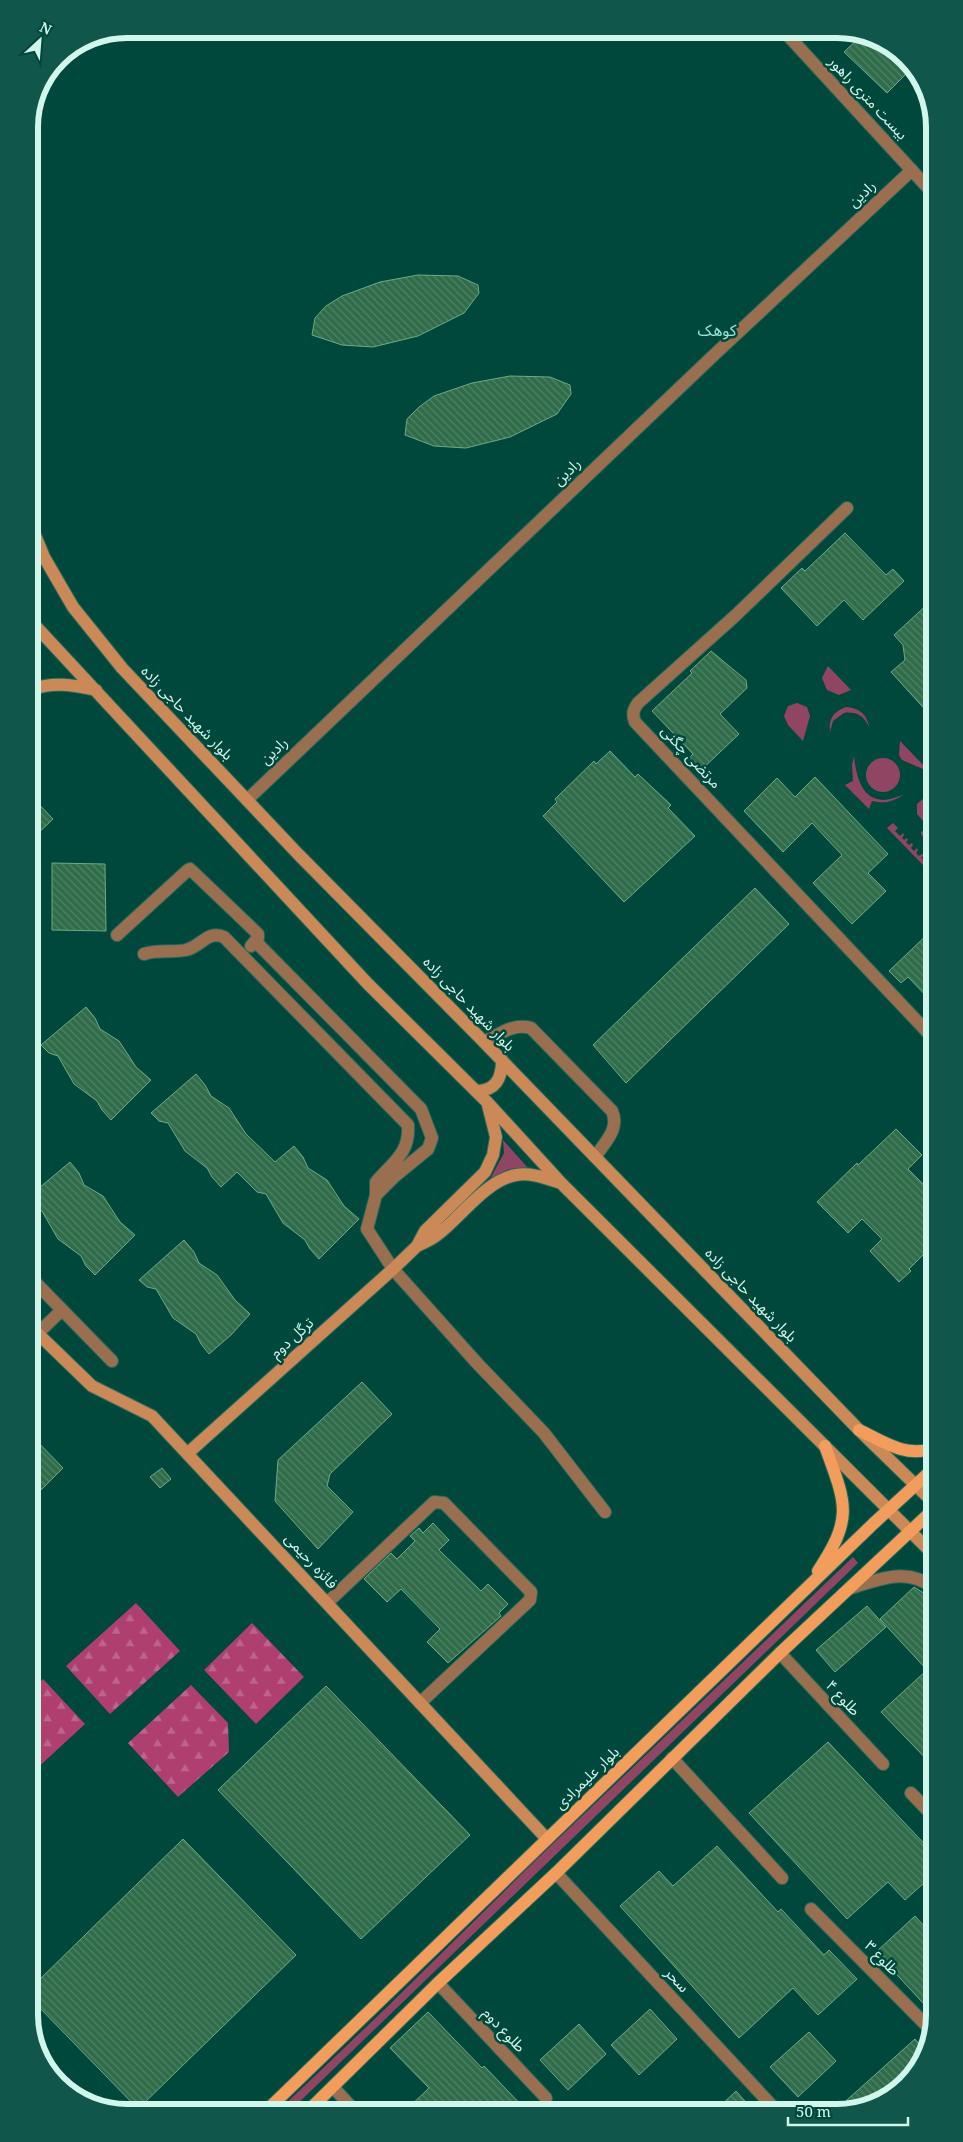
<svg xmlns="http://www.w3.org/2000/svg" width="963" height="2142" viewBox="0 0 963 2142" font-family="'Noto Serif','Noto Sans Arabic',serif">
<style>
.grass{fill:#904663}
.forest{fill:url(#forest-firs)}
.building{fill:url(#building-back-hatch);stroke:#6eaa86}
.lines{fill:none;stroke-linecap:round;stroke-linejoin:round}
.street-casing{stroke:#26685c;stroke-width:14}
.secondary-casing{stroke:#26685c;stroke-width:14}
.primary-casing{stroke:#26685c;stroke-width:14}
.street{stroke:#996f50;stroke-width:12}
.secondary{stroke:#cb8958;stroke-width:12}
.primary{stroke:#f29d5c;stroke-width:12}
.labels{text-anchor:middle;stroke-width:5;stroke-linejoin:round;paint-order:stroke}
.street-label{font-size:15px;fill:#d1f7ec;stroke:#00483c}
.neighbourhood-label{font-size:16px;fill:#97e6d3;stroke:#00483c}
.rim{fill:none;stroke:#d1f7ec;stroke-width:6}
</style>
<defs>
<pattern id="forest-firs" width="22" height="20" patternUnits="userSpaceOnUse" patternTransform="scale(1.25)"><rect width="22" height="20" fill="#af3f6f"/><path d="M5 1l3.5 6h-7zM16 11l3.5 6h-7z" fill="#bc658b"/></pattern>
<pattern id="building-back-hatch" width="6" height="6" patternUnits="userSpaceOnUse" patternTransform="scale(1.25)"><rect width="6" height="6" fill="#306c4a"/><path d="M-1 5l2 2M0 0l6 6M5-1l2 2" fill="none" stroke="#4d8264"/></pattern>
</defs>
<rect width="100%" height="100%" fill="#00483c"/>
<path class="grass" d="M828,666L851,690L839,695L827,690L822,678Z
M797,703L807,707L810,716L803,741L788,725L784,716L788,706Z
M846,707C859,708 867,714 869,727C864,715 855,711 844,713L833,721L830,732C828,719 834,711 846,707Z
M900,741L930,772L902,760L899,755Z
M854,756C856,773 860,799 883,800C889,800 896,797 903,795C892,802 885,804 872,801L869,809L845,785L853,781L852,765Z
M866 775a17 17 0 1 1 34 0a17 17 0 1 1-34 0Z
M931,797V822L923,821L917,814V804L924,798Z
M893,823L898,828L895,831L900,836L903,833L904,835L902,838L904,840L907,838L908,840L906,842L909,845L912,843L913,845L911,848L914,851L917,848L918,850L916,853L919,856L922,854L924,855L921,858L931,865V869L923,865L887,828Z
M926,829L931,831V846L921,834V832Z
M503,1140L528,1168L509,1169L489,1181L504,1153Z
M853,1557L858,1563L289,2112H277L385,2009L537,1859Z"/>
<path class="forest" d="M136,1603L180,1651L110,1714L66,1666Z
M252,1623L304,1677L256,1724L204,1670Z
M43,1679L85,1724L33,1772V1689Z
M191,1685L228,1723L229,1752L178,1797L128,1743Z"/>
<path class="building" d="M861,36L896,49L911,69L887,93L844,52Z
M418,275L458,276L478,285L479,293L464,313L418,336L373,347L342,345L312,335L315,318L326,306L342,296L380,282Z
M510,376L550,377L570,385L571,394L557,414L510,437L466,448L434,446L405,435L407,419L419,407L434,396L472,383Z
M845,533L886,575L893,569L904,581L863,620L844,600L817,626L781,588L802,568L805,571Z
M930,602L931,696V716L891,672L905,660L903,645L894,635Z
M711,651L746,680L747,688L720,714L739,734L698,773L686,761L693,754L652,711L692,673L690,671Z
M610,751L635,777L638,774L671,805L668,808L695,836L624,902L543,816L557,802L555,799L594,761L596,764Z
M815,777L888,854L868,873L886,891L852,924L813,883L842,855L812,823L783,852L744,811L777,778L795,797Z
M31,796L53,819L31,840Z
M52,863L105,864L106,931L52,930Z
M755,888L789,924L626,1083L593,1045Z
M931,931V1001L908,977L901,983L889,971Z
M86,1007L95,1018L100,1029L119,1041L136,1067L151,1080L111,1120L102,1110L97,1101L74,1084L58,1056L49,1053L41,1045Z
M196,1074L205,1085L211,1096L229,1108L246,1134L275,1162L294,1146L303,1157L308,1168L327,1180L344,1206L359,1219L319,1259L310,1249L305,1240L283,1223L266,1194L257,1192L237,1172L221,1187L212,1177L207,1168L185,1151L168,1123L159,1121L151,1113Z
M896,1129L922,1155L908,1169L932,1193V1232L925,1239L932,1246L909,1269L911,1271L899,1282L870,1251L882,1239L862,1219L848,1233L817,1202L857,1163L858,1165Z
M70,1162L79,1173L84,1185L103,1196L120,1222L135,1235L95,1275L86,1266L81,1256L58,1239L42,1211L32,1208V1194Z
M184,1240L194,1252L199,1263L217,1275L235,1300L250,1314L231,1335L209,1354L201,1344L196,1334L173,1318L156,1289L147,1287L139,1280Z
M362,1382L392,1414L330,1474L327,1486L353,1512L318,1549L275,1501L278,1460Z
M32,1436L63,1468L33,1498L32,1465Z
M162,1468L171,1479L160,1488L150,1477Z
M433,1523L449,1540L439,1550L481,1591L488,1584L508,1604L499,1613L501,1616L448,1663L427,1642L440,1629L401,1589L387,1602L364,1579L391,1553L397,1559L415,1541L410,1536L419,1528L423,1533Z
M914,1587L933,1599L934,1767L881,1712L927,1670L880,1619Z
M867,1606L886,1627L835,1672L816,1650Z
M326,1686L470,1835L361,1939L218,1790Z
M828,1742L934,1854V1874L905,1900L888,1882L847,1919L749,1813Z
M183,1839L296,1955L138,2109L34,2002V1985Z
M717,1846L778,1912L781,1909L824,1955L829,1950L857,1979L818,2015L793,1988L739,2038L620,1906L659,1871L673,1886Z
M915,1916L934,1937V2015L876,1952Z
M650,2009L677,2039L639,2075L611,2045Z
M428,2012L482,2068L484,2066L526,2110L405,2111L429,2088L390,2048Z
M579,2024L606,2054L568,2090L540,2060Z
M809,2032L836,2061L798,2097L770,2067Z
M915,2039L923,2048L914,2075L868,2108H838Z
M736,2091L752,2109H717Z"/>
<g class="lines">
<g class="street-casing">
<path id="street" d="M782,29L929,189
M847,508L736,615L638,703C633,710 632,714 635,722L932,1037
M247,800L715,354L912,170
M117,935L188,870L190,869L258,934V938L251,946
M255,941L421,1109L432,1138L428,1149L395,1176L376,1195
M144,954C159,949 172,953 186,950C202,946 207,930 224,937L408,1125C410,1153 393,1162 376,1182V1195L367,1229L393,1269L476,1362L544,1433L605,1512
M484,1042C500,1034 513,1023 531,1028L612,1111C620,1129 605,1142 595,1157
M32,1279L112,1361
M37,1334L62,1310
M851,1588C879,1579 908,1567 933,1588
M327,1603L434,1502L444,1503L531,1592L530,1600L420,1703
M780,1653L883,1764
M672,1758L782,1878
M911,1793L934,1817
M556,1873L775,2109
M811,1909L930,2029
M438,1983L546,2098
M333,2087L355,2111"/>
</g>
<g class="secondary-casing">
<path id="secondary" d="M30,523L44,557L73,607L122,668L298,854L484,1042L859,1430L933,1502
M30,620L368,984L488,1103L562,1184L933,1554
M30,690C53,681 73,685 96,690
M476,1091C495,1091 502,1079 502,1060
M417,1246C423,1243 431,1240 437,1235C460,1218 486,1180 516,1175C531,1172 548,1179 561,1183
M32,1328L92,1386L152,1416L547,1839
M188,1453L393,1269L417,1246L425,1231L485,1172L493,1155L496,1137L488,1105"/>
</g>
<g class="primary-casing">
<path id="primary" d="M859,1430C884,1442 904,1457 933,1449
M818,1571C854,1517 846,1504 825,1446
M265,2112L873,1524L933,1469
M307,2112L438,1983L556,1873L780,1653L933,1510"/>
</g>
<use href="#street" class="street"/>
<use href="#secondary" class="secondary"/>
<use href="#primary" class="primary"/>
</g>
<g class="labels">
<g class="street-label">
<text transform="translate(868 98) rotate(47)" y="5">بیست متری راهور</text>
<text transform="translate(862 194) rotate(-43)" y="5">رادین</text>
<text transform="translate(567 472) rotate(-44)" y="5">رادین</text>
<text transform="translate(187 713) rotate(46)" y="5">بلوار شهید حاجی زاده</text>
<text transform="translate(274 751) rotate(-44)" y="5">رادین</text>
<text transform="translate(691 757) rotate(47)" y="5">مرتضی چگنی</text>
<text transform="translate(469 1004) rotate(46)" y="5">بلوار شهید حاجی زاده</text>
<text transform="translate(751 1295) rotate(46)" y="5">بلوار شهید حاجی زاده</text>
<text transform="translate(292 1338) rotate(-42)" y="5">ترگل دوم</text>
<text transform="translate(311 1561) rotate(47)" y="5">فائزه رحیمی</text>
<text transform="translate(843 1698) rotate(47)" y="5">طلوع ۴</text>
<text transform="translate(587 1778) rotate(-44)" y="5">بلوار علیمرادی</text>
<text transform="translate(882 1958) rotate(46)" y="5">طلوع ۳</text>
<text transform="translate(677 1980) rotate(47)" y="5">سحر</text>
<text transform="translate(504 2030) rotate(47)" y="5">طلوع دوم</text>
</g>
<g class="neighbourhood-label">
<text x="717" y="336">کوهک</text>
</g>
</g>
<path d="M0 0H963V2142H0ZM127 38H837A89 89 0 0 1 926 127V2015A89 89 0 0 1 837 2104H127A89 89 0 0 1 38 2015V127A89 89 0 0 1 127 38Z" fill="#11564a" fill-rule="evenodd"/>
<path class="rim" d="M127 38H837A89 89 0 0 1 926 127V2015A89 89 0 0 1 837 2104H127A89 89 0 0 1 38 2015V127A89 89 0 0 1 127 38Z"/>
<g transform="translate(40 40) rotate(26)" stroke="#00483c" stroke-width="4" paint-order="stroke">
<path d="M0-4L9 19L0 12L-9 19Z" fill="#d1f7ec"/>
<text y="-8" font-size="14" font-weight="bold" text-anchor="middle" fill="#d1f7ec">N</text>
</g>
<path d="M788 2117v8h120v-8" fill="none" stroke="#d1f7ec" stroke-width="2.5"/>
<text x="796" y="2117" font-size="15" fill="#d1f7ec" stroke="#00483c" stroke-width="4" paint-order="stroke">50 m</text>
</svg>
